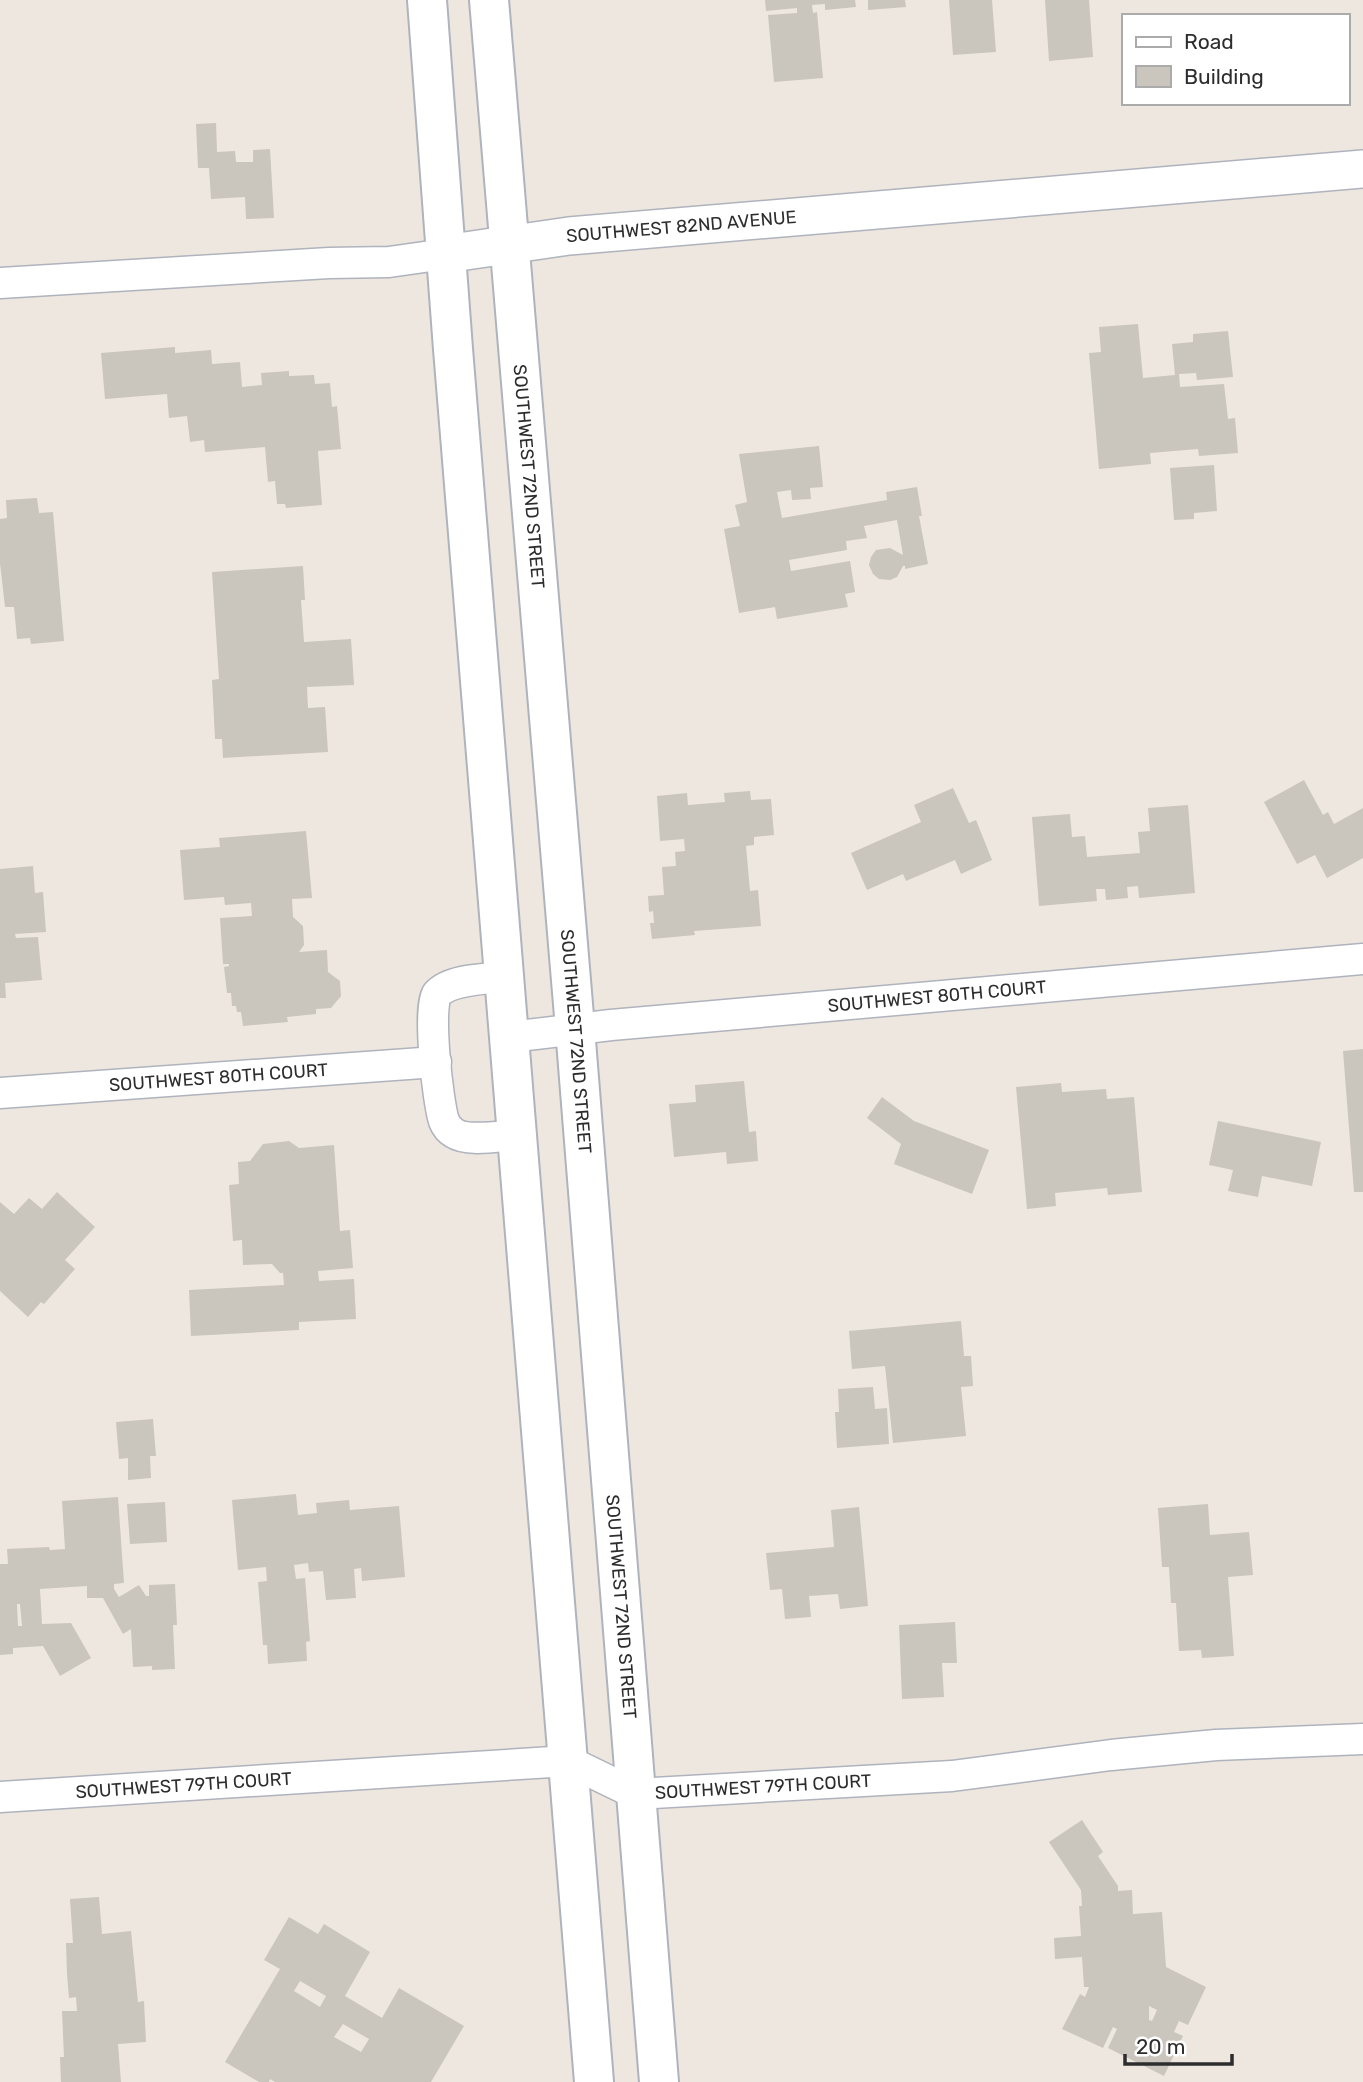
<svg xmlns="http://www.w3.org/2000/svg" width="1363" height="2082" viewBox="0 0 1363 2082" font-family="Rubik,sans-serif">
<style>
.building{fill:#cac5bd;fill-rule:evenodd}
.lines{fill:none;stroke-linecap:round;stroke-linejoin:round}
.minor-casing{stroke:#afb3bd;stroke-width:33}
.tertiary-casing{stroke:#afb3bd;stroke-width:40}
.secondary-casing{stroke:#afb3bd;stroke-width:42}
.minor{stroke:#fff;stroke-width:30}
.tertiary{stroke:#fff;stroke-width:37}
.secondary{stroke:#fff;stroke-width:38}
.labels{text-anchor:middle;stroke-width:7;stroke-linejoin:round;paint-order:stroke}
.street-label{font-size:18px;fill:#2d2d2d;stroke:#fff}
</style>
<rect width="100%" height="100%" fill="#eee7df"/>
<path class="building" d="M765,0H855L856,7L825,10V4L812,5L813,13L817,12L823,78L774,82L768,15L797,13V8L766,11Z
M868,0H905L906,7L868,10Z
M949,0H992L996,52L953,55Z
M1045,0H1089L1093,57L1049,61Z
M216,123L217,152L235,151L236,162H253V150L270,149L274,218L246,219L245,197L211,199L209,168H198L196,124Z
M1138,324L1143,378L1175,375L1172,344L1193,342V334L1228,331L1233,377L1197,380L1196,373L1179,374L1180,387L1224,384L1228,419L1235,418L1238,453L1199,456L1198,449L1150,453L1151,464L1099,469L1089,353L1101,352L1099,327Z
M175,347V353L211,350L212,364L240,362L242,387L262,385L261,373L289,371V376L314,375L315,384L330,383L332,407L337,406L341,449L318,451L322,505L286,508L285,504H277L275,481L268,482L265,447L205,452L204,440L190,442L187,416L169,418L167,394L105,399L101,353Z
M819,446L823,487L810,488L811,499L792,500L791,490L777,492L782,518L887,500L886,492L917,487L922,516H919L928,564L905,569V566H903L897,577L890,580L879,579L873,574L869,565L871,557L876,550L890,548L903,555L897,520L864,526L867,538L846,541L847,550L789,560L791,571L850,561L855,592L845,594L848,607L777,619L775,607L739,613L724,529L740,526L735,505L747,502L739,454Z
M1214,465L1217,511L1194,513V519L1174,520L1170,468Z
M37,498L39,513L53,512L64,641L31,644L30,638L17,639L14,607H5L0,563V519L7,518L6,500Z
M303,566L305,600H301L304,642L351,639L354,685L307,687L308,708L325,707L328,752L223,758L222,739H215L212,680L219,679L212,572Z
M1304,780L1323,815L1328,812L1334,824L1363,808V858L1327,878L1315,855L1297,864L1264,802Z
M953,788L969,823L976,820L992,860L961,874L955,860L906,881L903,874L867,890L851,853L921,822L914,805Z
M750,791L751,800L771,799L774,835L754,837V845L746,846L750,891L758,890L761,926L694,931L695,935L652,939L650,923H654L653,911L649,912L648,896L664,895L662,867L676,866L675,852L685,851L684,839L660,841L657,796L687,793L688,805L725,802L724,793Z
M1188,805L1195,893L1139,898L1138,886L1127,887L1128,898L1106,900L1105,889H1096L1097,901L1039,906L1032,817L1070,814L1072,837L1085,836L1087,857L1140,853L1138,832L1150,831L1148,808Z
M306,831L312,898L292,899L293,917L303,926L304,945L299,952L327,950L328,972L340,981L341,996L331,1008L316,1009V1014L287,1017L288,1022L243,1026L241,1012H237L236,1006H232L231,993H227L224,967L229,966V964H223L220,918L252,916L251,903L225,905L224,897L184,900L180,850L220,847L219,838Z
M33,866L35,893L43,892L46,932L15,934L16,938L38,937L42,980L5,983L6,998H0V869Z
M1363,1049V1192H1354L1343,1051Z
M744,1081L749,1132L756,1131L758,1161L727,1164L726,1152L674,1157L669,1104L696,1102L695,1085Z
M1061,1083L1062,1092L1106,1089L1107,1099L1134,1097L1142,1192L1108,1195L1107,1188L1055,1193L1056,1206L1027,1209L1016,1087Z
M882,1097L914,1121L989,1150L972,1194L894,1164L901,1144L867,1118Z
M1218,1121L1321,1142L1312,1186L1262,1176L1258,1197L1228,1191L1233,1170L1209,1165Z
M289,1141L299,1148L334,1145L340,1231L350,1230L353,1268L318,1271L319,1281L354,1279L356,1319L299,1322V1330L191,1336L189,1290L284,1285L283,1273H280L272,1264L243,1265L242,1240L233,1241L229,1185L239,1184L238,1162L250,1161L263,1144Z
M57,1192L95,1227L65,1260L75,1269L44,1304L41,1302L28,1317L0,1291V1202L14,1214L29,1198L42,1209Z
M961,1321L964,1356H971L973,1386L961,1387L966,1436L893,1443L885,1366L852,1369L849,1331Z
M873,1387L875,1409L887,1408L889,1444L837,1448L835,1412H839L838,1389Z
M153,1419L156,1456H150L151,1478L128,1480V1458L119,1459L116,1422Z
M296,1494L298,1515L317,1513L316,1503L349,1500L350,1510L399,1506L405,1577L362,1581L361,1568L354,1569L356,1598L326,1600L323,1571L309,1572L308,1563L294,1565L296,1579L305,1578L310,1641L306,1642L307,1661L268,1664L267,1645H263L258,1582L267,1581L266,1567L238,1570L232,1500Z
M118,1497L124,1583L114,1584V1589L119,1597L139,1585L146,1596H149V1585L175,1584L177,1625H173L175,1669L152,1670V1666L133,1667L131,1629L123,1634L103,1598H87V1586L40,1589L42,1624L71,1623L91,1658L60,1676L43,1646L13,1648V1654L0,1655V1564H8L7,1549L49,1547L50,1550L65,1549L62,1501ZM17,1604H20L22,1626H18Z
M165,1502L167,1542L130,1544L127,1504Z
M1208,1504L1210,1535L1249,1532L1253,1575L1228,1577L1234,1656L1202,1658L1201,1650L1179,1651L1176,1603H1171L1169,1567H1162L1158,1508Z
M859,1507L868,1606L840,1609L838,1594L809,1596L811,1617L785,1619L782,1589L770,1590L766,1553L834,1547L831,1510Z
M955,1622L957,1663H942L944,1697L902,1699L899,1625Z
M1082,1820L1103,1852L1098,1856L1118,1886V1891L1132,1890L1133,1914L1162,1912L1166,1967L1206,1987L1188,2025L1179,2021L1174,2032L1183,2036L1164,2076L1108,2048L1117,2029L1113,2027L1103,2048L1062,2029L1080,1994L1085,1997L1089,1987H1084L1082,1957L1055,1959L1054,1938L1081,1936L1079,1906H1082L1081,1890L1049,1842ZM1149,2006L1157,2010L1152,2021L1149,2020Z
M99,1897L102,1934L131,1931L138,2002L144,2001L146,2042L118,2044L121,2082H61L60,2057H64L62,2011H77L76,1997L69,1998L67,1974L66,1943H73L70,1899Z
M289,1917L318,1934L324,1924L370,1952L345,1996L382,2018L399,1988L464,2026L431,2082H275L270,2079L269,2082H259L225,2062L280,1969L264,1960ZM300,1981L326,1996L320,2007L294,1991ZM343,2024L369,2039L361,2052L334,2037Z"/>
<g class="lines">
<g class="minor-casing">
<g id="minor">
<path d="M0,283L329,263L389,262L445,254"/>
<path d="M504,977C486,979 450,979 437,994C427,1006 438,1104 444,1121C446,1126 449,1130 454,1133C467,1142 500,1136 517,1135"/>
<path id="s1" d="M510,1037L611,1025L1363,959"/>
<path id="s2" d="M0,1093L436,1062"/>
<path id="s3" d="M0,1797L568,1761L636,1794L952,1776L1111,1755L1216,1745L1363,1739"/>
</g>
</g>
<g class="tertiary-casing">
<g id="tertiary">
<path id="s4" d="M445,254L569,236L1363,169"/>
</g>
</g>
<g class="secondary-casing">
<g id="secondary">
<path d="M427,0L453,349L594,2082"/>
<path id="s5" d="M489,0L575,1028L659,2082"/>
</g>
</g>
<use href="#minor" class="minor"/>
<use href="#tertiary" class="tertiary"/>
<use href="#secondary" class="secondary"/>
</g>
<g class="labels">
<g class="street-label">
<text dy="6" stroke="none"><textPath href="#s4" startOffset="238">SOUTHWEST 82ND AVENUE</textPath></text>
<text dy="6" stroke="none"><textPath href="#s5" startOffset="478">SOUTHWEST 72ND STREET</textPath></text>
<text dy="6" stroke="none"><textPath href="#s1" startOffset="429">SOUTHWEST 80TH COURT</textPath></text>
<text dy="6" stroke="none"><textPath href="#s5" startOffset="1045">SOUTHWEST 72ND STREET</textPath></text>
<text dy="6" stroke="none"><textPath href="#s2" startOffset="219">SOUTHWEST 80TH COURT</textPath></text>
<text dy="6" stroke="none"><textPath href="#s5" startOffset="1612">SOUTHWEST 72ND STREET</textPath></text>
<text dy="6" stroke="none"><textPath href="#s3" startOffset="184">SOUTHWEST 79TH COURT</textPath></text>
<text dy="6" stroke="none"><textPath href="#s3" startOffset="772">SOUTHWEST 79TH COURT</textPath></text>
</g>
</g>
<rect x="1122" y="14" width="228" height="91" fill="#ffffff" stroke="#ababab" stroke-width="2"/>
<rect x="1136" y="37" width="35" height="10" fill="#ffffff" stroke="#ababab" stroke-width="2"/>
<text x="1184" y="49" font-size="21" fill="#2d2d2d">Road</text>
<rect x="1136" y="66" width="35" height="21" fill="#cac5bd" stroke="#ababab" stroke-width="2"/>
<text x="1184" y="84" font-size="21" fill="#2d2d2d">Building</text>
<path d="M1125 2054v10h107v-10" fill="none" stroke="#2d2d2d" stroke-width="3.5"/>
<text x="1136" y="2054" font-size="21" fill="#2d2d2d" stroke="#ffffff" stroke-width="5" paint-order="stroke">20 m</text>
</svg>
